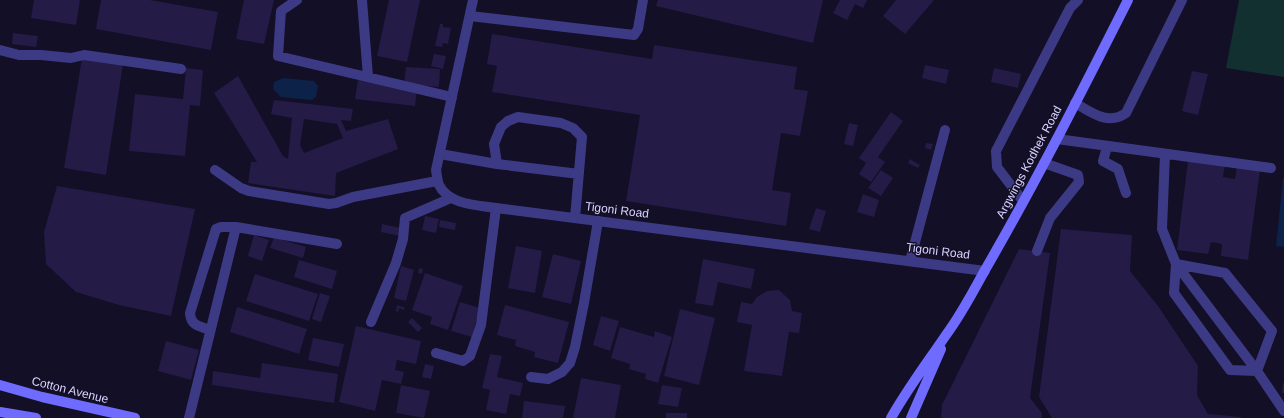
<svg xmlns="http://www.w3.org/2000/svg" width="1284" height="418" viewBox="0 0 1284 418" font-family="Arial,sans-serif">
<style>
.green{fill:#12302f}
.water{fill:#0c2248}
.building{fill:#241b47;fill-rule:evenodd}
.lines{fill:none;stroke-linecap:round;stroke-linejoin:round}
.service{stroke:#3d3a85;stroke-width:10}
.minor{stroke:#3d3a85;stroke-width:10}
.secondary{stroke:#6f6bff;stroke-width:10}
.labels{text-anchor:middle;stroke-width:3;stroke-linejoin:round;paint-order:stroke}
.street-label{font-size:12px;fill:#d9d4ff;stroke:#130f26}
</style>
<rect width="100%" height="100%" fill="#130f26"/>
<path class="green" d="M1239,0H1284V77L1226,68Z"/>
<path class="water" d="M283,78L314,81L318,86L316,97L312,100L281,97L273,89L274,82Z
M1283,178H1284V247L1276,246Z"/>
<path class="building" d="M34,0H80L76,25L31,18Z
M101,0H150L218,12L211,50L96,29Z
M244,0H274L264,44L236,39Z
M389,0H420L407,62L377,56Z
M658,0H823L813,43L656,6Z
M840,0H867L863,8L855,4L847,20L833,13Z
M896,0H934L905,34L883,16Z
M440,24H443V27L451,28L448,44L443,43L442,47L435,46Z
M13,33L38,36L36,47L12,44Z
M492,34L652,59L654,45L797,67L794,89L808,91L800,136L781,133L772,190L791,193L786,226L626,201L640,115L492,92L497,66L487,64Z
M434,54L446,56L443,69L431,66Z
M82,58L123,64L106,175L64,168Z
M925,65L949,70L946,84L922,78Z
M406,67L440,69L439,87L404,84Z
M186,68L203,70L200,106L190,105L185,156L129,151L135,94L183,99Z
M994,68L1021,74L1018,88L991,82Z
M1192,71L1208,74L1198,115L1182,111Z
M238,76L283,156L288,159L292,118L271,114L274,100L353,109L351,121L341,120L346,131L388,119L398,149L336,173L335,196L248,183L251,162H257L214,93ZM304,119L337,124L343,138L304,153L300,145Z
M358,80L417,87L415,106L355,99Z
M891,112L903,121L878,157L885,162L871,182L859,174L866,163L859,158Z
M849,123L858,125L853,146L844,144Z
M926,143L933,144L931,150L925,148Z
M910,159L920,165L918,168L908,163Z
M1188,161L1225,165L1223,177L1235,179L1237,167L1260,170L1248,260L1221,256L1222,244L1211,242L1208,254L1177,250Z
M881,170L893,178L881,196L868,188Z
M57,186L195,209L171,316L119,305L76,292L46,264L44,232Z
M863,194L879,200L874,217L857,212Z
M816,208L826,211L820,232L809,229Z
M425,216L439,219L436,233L422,230Z
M440,220L456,223L455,230L439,227Z
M382,224L401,228L400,236L381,232Z
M1061,229L1132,235L1130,271L1158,306L1198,366L1197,395L1208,414L1241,417V418H1052L1039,397Z
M254,235L269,240L262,261L248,256Z
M274,237L306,247L303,258L270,248Z
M516,246L542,251L535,293L508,288Z
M1019,249L1050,253L1030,398L1042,413V418H941L942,405Z
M553,254L581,261L571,304L542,297Z
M703,259L755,269L751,289L718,282L713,306L695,303Z
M299,260L337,271L332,289L294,277Z
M401,266L414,270L406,301L394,298Z
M419,268L423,269L422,274L418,273Z
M425,273L463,286L448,330L430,324L432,317L412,310Z
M255,274L318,294L309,321L246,301Z
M779,290L790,300L792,311L802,313L799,333L789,332L782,376L744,371L752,325L737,322L741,302L752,304L757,297L767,291Z
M320,293L330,296L321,322L312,319Z
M460,302L480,308L472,337L451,331Z
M397,305L405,308L404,310L399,308L398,312L396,311Z
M505,305L569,322L558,363L534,357L535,352L515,346L516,340L497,335Z
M237,307L307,329L299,354L230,332Z
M680,309L715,318L699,385L664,376Z
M601,316L619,321L610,351L593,345Z
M412,318L422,328L418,332L408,322Z
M356,326L421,341L416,364L397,360L395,370L404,372L401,384L382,380L375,411L339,402Z
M620,327L654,337L655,331L672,337L658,383L645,379L646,374L629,369L630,364L611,358Z
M313,338L344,344L339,367L308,360Z
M166,341L199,350L191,380L158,371Z
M490,354L502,356L497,377L523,383L520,396L510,394L506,414L486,410L490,390L482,388Z
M262,363L338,374L334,403L212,385L213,371L260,378Z
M425,364L434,366L431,379L422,377Z
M581,378L621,385L615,418H573Z
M1283,383H1284V393H1282Z
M401,385L430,391L424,418L396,413Z
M662,385L682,388L678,407L658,404Z
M524,401L565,406L563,418H522Z
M666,413H687V418H666Z"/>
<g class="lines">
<path class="service" d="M297,0L281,11L278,56L452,97
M362,0L368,77
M470,16L634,35L638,29L643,0
M0,50L19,55H41L71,58L84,55L181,69
M1075,103C1091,112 1108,126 1126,113L1182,0
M1057,139L1271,168
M1107,147L1103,161L1118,169L1126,193
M440,154L497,164L579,174
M1165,154L1162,229L1176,264L1257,371L1284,411
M497,164L494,144L501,127L508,121L518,117L561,123L573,128L582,137L575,218
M215,170L241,188L249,191L329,204L336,203L353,197L437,181
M1023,201L997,167L996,151L1070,8L1078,0
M236,227L337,244
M1037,251L1050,218L1079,182L1078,175L1044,163
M910,261L945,130
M1176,264L1225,273L1272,331L1257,371L1230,370L1174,293Z
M371,322L396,263L403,239L405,218L451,198
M436,353L463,361L470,356L481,325L496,208
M531,377L548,379L562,372L570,363L575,347L584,303L598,221
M189,418L236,227H221L216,229L190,313C191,326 199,326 210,330"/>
<path class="minor" d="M473,0L436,170C437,175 437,180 439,185C449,205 477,205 496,208L985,271"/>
<path class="secondary" d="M0,385L42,397L135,418
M0,412L36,418
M891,418C908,388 927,363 946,335C961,315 973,292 985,270C1036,182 1082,91 1128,0
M911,418L941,349"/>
</g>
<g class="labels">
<g class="street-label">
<text transform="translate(1029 162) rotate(-62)" y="4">Argwings Kodhek Road</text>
<text transform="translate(617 210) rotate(7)" y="4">Tigoni Road</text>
<text transform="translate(938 251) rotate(7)" y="4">Tigoni Road</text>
<text transform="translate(70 390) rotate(14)" y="4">Cotton Avenue</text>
</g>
</g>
</svg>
